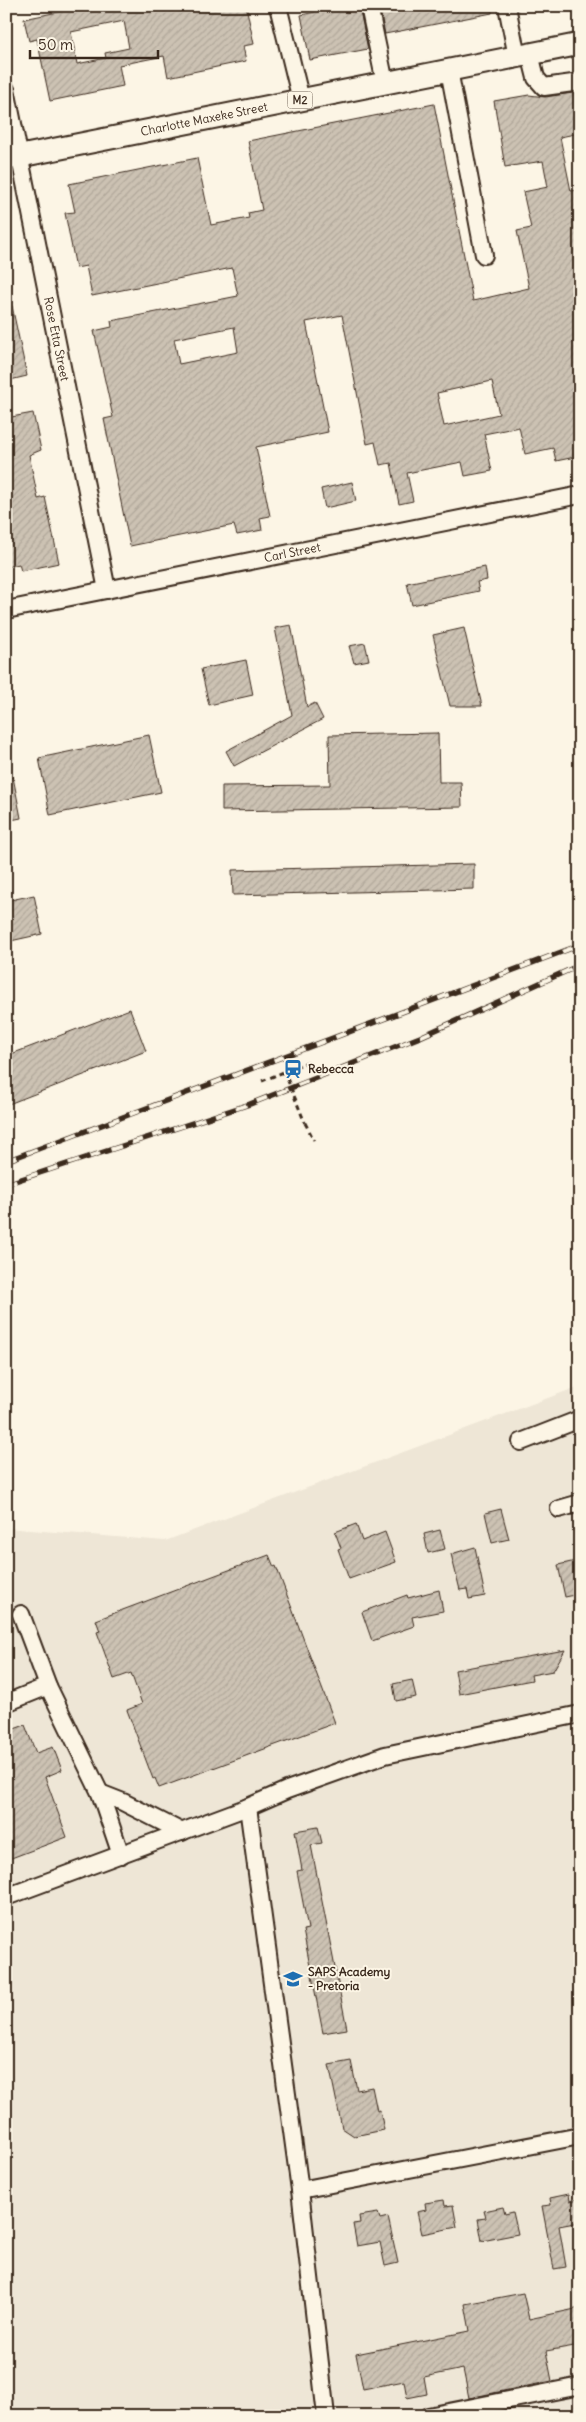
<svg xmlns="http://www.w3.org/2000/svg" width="586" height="2422" viewBox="0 0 586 2422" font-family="Delius,sans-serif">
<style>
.built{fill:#eee6d6}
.building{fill:url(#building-hatch);stroke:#3b2a1e;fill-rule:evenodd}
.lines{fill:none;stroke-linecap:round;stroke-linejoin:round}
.minor-casing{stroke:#3b2a1e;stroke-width:20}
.major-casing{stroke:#3b2a1e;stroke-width:25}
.path{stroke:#3b2a1e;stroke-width:3;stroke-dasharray:5 4;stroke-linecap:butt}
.minor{stroke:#fcf5e5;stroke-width:16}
.major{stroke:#fcf5e5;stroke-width:21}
.rail-casing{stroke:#3b2a1e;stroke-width:5.5}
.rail{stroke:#fcf5e5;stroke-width:4;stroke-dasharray:11;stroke-linecap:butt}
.path-bridge{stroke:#3b2a1e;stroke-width:3;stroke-dasharray:5 4;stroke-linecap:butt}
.labels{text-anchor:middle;stroke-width:4;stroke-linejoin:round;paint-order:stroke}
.shield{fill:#fcf5e5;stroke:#75675a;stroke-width:1}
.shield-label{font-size:11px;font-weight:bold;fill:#3b2a1e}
.street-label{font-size:12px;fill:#3b2a1e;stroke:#fcf5e5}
.poi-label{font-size:12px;font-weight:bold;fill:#3b2a1e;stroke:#fcf5e5;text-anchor:start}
</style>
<defs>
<pattern id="building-hatch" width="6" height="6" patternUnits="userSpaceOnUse" patternTransform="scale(1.25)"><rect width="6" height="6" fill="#ccc2b3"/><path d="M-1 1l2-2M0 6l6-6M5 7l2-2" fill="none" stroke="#b0a79a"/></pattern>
</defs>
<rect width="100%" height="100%" fill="#fcf5e5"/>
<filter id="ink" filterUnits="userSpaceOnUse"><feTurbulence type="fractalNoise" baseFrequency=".02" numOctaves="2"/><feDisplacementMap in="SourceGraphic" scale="10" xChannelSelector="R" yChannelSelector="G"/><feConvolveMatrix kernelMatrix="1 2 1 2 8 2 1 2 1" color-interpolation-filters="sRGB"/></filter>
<g filter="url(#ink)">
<path class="built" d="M580,1386V2416H6V1528L165,1541Z"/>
<path class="building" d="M62,6H246L254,44L243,46L246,61L168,77L164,56L119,65L123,86L50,101L37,39L29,41L24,19L63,11ZM124,21L129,48L105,53L106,58L77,64L71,32Z
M314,6H359L368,49L310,60L301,15L315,12Z
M379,6H492V13L385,34Z
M580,92V133L560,137L571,191L578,190L580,198V456L556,461L553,448L525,454L519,427L484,434L492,471L465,476L462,462L407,473L413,501L399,504L391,463L380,465L375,442L367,444L342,315L306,322L328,432L256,447L270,516L260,518L262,530L237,535L234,525L130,546L104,419L113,417L94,331L112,327L111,321L238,296L232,268L92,296L86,266L76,268L65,213L75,212L69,184L197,158L211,225L249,218L248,213L262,210L248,141L434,104L473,301L529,288L517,231L531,228L523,192L548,187L543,161L505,167L494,101L529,95L545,97ZM234,327L238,352L179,364L174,339ZM492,381L499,414L444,426L437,393Z
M6,306H12L27,376L6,381Z
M33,413L41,450L29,455L38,499L45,497L59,563L21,571L19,564L6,567V418Z
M352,482L356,501L325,508L321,489Z
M485,567L487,580L477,582L479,591L412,605L407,583Z
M291,625L307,707L315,703L323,719L234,766L226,751L292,715L275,628Z
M464,628L482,706H450L433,635Z
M365,643L369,660L354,663L349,646Z
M246,660L253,695L209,705L201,669Z
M438,733L439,782H461L462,807L222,811V786L330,785L329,735Z
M149,735L161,792L50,815L39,758Z
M13,777L21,818L6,821V778Z
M474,864V889L233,895L232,870Z
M34,895L42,934L6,942V901Z
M130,1009L146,1051L6,1105V1056Z
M501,1509L509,1539L492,1543L485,1513Z
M356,1524L362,1541L385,1532L396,1562L349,1579L338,1549L341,1548L335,1532Z
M440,1530L445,1549L428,1553L424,1534Z
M475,1547L485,1596L469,1599L467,1589L460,1590L451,1554Z
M269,1555L274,1567L276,1566L335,1723L159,1788L155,1778L153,1779L127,1710L142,1704L131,1673L114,1679L97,1632L100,1631L96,1620Z
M580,1560V1594L565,1597L558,1565Z
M439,1590L443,1611L412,1617L414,1626L372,1641L362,1612L407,1595L408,1598Z
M565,1650L553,1671L531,1675L532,1680L459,1694L455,1670Z
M412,1680L416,1697L396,1701L393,1684Z
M25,1725L36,1753L53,1747L62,1770L45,1777L67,1837L6,1860V1732Z
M318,1827L322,1843L311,1845L347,2029L323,2033L303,1930L308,1929L297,1871L302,1870L295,1831Z
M351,2061L357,2090L372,2087L377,2111L380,2110L384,2130L354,2136L342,2128L329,2065Z
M569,2194L570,2201L578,2199L580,2222L559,2226L566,2267L554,2269L542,2206L551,2205L550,2198Z
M444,2200L445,2206L453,2205L457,2227L422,2234L417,2212L426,2210L425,2203Z
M503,2207L505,2214L513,2212L518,2234L482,2241L478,2219L486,2218L484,2211Z
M378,2213L380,2219L388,2217L398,2263L385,2266L380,2242L357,2246L353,2224L360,2223L359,2216Z
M523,2293L529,2319L580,2308V2345L546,2351L552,2381L469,2398L463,2369L424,2377L427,2394L407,2398L404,2381L363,2389L356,2354L470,2331L465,2304Z"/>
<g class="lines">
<g class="minor-casing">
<g id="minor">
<path d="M278,6L301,100"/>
<path d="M369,6L385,83"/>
<path d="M507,6L517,57"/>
<path d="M530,54L536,78L544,87L580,82"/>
<path d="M449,70L484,255"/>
<path id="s1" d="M6,89L107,590"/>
<path id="s2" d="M6,610L580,495"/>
<path d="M521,1442L580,1419"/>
<path d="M559,1509L580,1503"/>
<path d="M21,1614L48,1686L100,1793L121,1855"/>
<path d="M6,1703L48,1686"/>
<path d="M100,1793L123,1802L182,1832"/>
<path d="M248,1807L300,2190L326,2416"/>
<path d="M6,1897L248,1807L287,1790L385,1755L580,1714"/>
<path d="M300,2190L580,2136"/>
<path d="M428,2416L580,2386"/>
</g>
</g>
<g class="major-casing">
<g id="major">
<path id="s3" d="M6,159L580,44"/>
</g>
</g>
<path class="path" d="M262,1081L310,1061
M305,1123L314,1140"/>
<use href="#minor" class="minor"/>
<use href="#major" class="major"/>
<g class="rail-casing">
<path id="rail" d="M6,1161L580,945
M6,1184L250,1104L420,1037L580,965"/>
</g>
<use href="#rail" class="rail"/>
<path class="path-bridge" d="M284,1071L305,1123"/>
</g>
</g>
<defs>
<g id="station-bare" transform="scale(1.5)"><path d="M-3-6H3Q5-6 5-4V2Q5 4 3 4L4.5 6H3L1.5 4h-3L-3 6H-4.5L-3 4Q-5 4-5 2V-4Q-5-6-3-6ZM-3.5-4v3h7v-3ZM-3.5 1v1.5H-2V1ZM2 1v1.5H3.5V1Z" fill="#1f6fb2" stroke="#fcf5e5" stroke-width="2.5" paint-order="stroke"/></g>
<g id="university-bare" transform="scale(1.5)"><path d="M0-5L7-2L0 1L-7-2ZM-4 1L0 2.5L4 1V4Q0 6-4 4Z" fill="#1f6fb2" stroke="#fcf5e5" stroke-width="2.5" paint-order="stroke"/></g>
</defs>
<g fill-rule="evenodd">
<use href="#station-bare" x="293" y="1069"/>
<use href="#university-bare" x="293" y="1979"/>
</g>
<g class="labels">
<rect class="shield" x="287.5" y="91.5" width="25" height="17" rx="4"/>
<g class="shield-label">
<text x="300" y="104">M2</text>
</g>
<g class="street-label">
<text dy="4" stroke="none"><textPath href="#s3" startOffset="202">Charlotte Maxeke Street</textPath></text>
<text dy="4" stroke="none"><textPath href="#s1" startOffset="255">Rose Etta Street</textPath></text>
<text dy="4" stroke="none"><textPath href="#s2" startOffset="292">Carl Street</textPath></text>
</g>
<g class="poi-label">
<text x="308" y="1073">Rebecca</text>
<text x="308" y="1976">SAPS Academy<tspan x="308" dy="14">- Pretoria</tspan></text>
</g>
</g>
<rect width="586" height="2422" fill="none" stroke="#fcf5e5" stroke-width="25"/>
<rect x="12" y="12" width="561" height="2397" fill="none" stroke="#3b2a1e" stroke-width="2" filter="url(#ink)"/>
<path d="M30 50v8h128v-8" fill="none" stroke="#3b2a1e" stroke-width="2.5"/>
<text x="38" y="50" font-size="15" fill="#3b2a1e" stroke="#fcf5e5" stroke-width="4" paint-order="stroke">50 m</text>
</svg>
